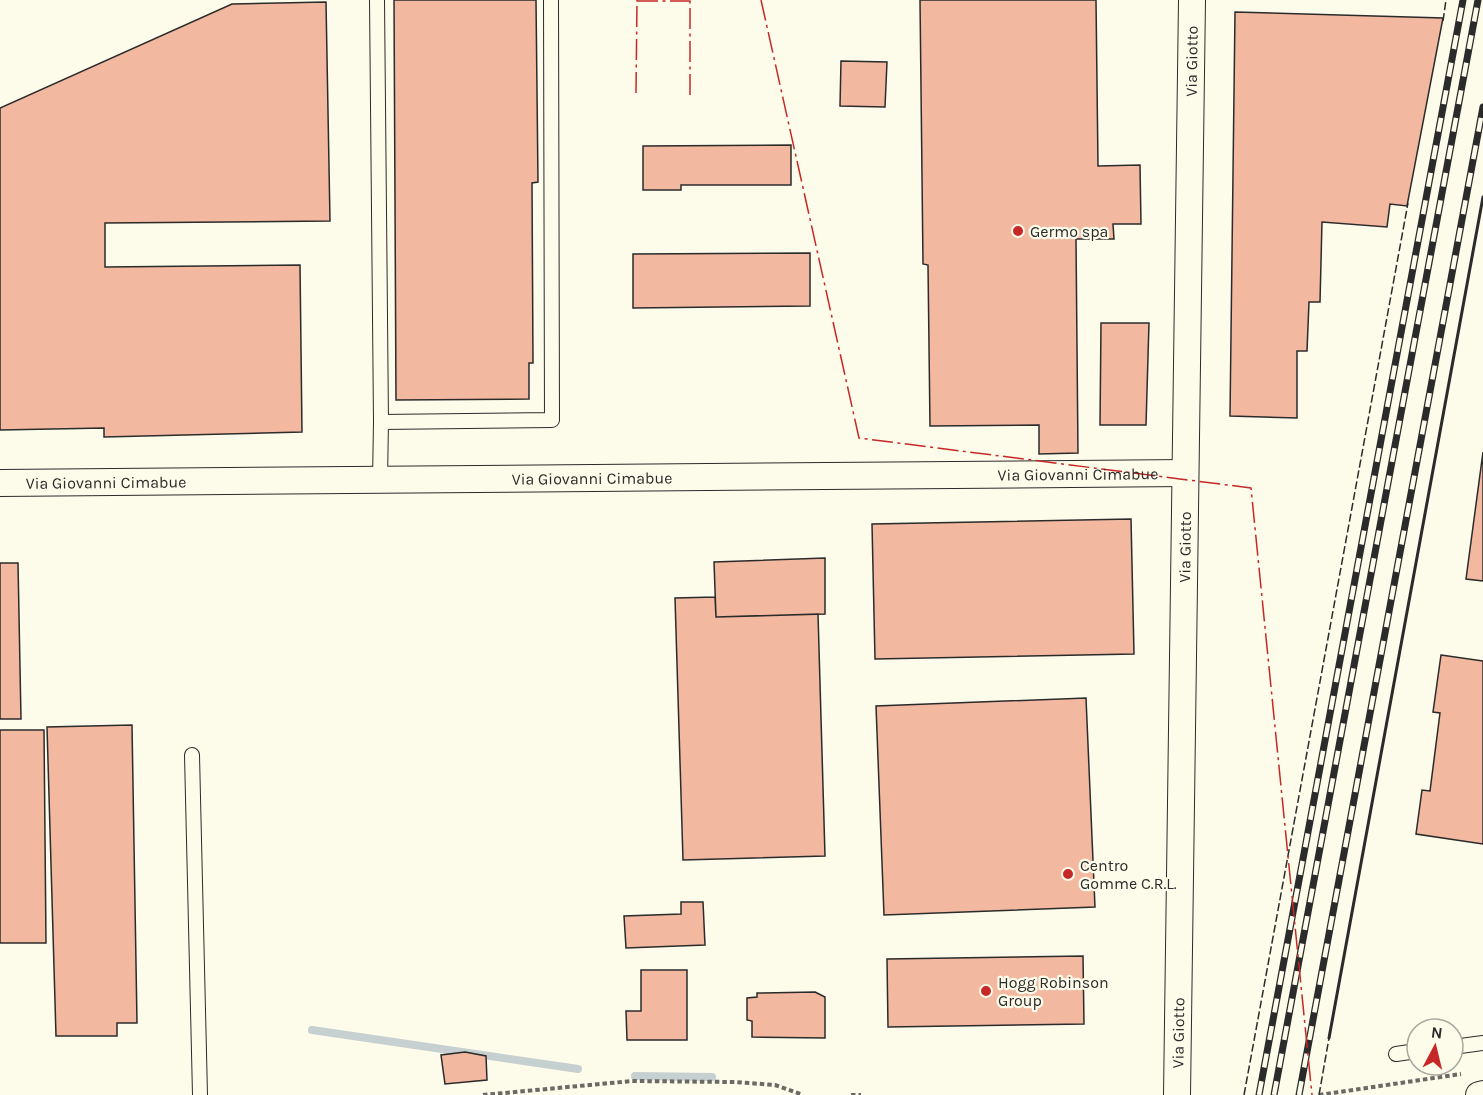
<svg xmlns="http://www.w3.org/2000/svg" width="1483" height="1095" viewBox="0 0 1483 1095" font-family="Karla,sans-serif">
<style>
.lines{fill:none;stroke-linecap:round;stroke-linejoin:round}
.stream{stroke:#c7d0d0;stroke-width:8}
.building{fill:#f2b8a0;stroke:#2b2b2b;stroke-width:1.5}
.lane-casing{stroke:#2b2b2b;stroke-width:16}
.street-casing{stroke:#2b2b2b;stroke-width:28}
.path{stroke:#6a6964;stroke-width:4;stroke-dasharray:4.5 3;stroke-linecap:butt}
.lane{stroke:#fdfbea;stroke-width:14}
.street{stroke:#fdfbea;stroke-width:26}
.rail-casing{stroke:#2b2b2b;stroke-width:7}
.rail{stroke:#fdfbea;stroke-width:4.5;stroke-dasharray:14;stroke-linecap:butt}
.fence{stroke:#2b2b2b;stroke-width:1.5;stroke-dasharray:8 3;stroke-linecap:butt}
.wall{stroke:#2b2b2b;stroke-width:3}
.power{stroke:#c62828;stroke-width:1.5;stroke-dasharray:21 4.5 3 4.5;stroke-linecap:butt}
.poi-dot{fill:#c62828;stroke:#fdfbea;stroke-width:2}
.labels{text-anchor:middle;stroke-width:4.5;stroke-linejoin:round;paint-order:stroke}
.street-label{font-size:16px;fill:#2b2b2b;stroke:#fdfbea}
.poi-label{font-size:16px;fill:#2b2b2b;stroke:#fdfbea;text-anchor:start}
</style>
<rect width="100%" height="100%" fill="#fdfbea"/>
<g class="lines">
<path class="stream" d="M312,1030L578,1069
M635,1076L712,1077"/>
</g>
<path class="building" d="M394,0H536L538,182L532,183L533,363H529V399L396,400Z
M920,0H1096L1098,166L1140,165L1141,224H1113L1114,239H1076L1078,453L1039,454V425L930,426L928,265L923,264Z
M326,2L330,221L105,223V267L300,265L302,432L104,437V428L0,430V108L232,4Z
M1235,12L1443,18L1407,206L1390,204L1387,227L1322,222L1320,302H1309L1307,351H1297V418L1230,416Z
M841,61L887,62L885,107L840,106Z
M791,145V185H681V190H643V146Z
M810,253V306L633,308V254Z
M1101,323H1149L1146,425H1100Z
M1483,452V581L1466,579Z
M1131,519L1134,654L875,659L872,524Z
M825,558V614L716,617L714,562Z
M0,563H18L21,719H0Z
M715,597L716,617L818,614L825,856L683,860L675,598Z
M1441,655L1483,661V844L1416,834L1422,790L1430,791L1440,713L1433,712Z
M1086,698L1095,907L884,915L876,706Z
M132,725L137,1023H117V1036H56L47,727Z
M0,730H44L46,943H0Z
M681,902H703L705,945L626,948L624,916L681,914Z
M1083,956L1084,1024L888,1027L887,959Z
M641,970H687V1040H627L626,1011H641Z
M815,992L825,997V1038L752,1037V1021L747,1020V998L757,997V993Z
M465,1052L486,1056L487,1080L445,1084L441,1055Z"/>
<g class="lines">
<g class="lane-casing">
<path id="lane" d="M377,0L381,422L380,480
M381,422L552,420L551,0
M192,755L200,1095
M1453,1047L1483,1043
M1396,1054L1417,1051"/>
</g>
<g class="street-casing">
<g id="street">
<path id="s1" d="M0,483L1185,473"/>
<path id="s2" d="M1177,1095L1192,0"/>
<path d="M1479,1095L1483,1094"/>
</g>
</g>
<path class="path" d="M483,1095L632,1081L735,1082L775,1085L803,1095
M851,1095H861
M1319,1095L1461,1074"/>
<use href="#lane" class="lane"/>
<use href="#street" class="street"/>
<g class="rail-casing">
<path id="rail" d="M1259,1095L1463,0
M1274,1095L1478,0
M1299,1095L1483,107"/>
</g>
<use href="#rail" class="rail"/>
<path class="fence" d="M1443,21L1446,0
M1244,1095L1408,203
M1319,1095L1329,1038"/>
<path class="wall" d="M1329,1038L1483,197"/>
<path class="power" d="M761,0L859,438L1251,488L1312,1095
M637,1H690
M636,93L637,0
M690,95V0"/>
</g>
<g class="poi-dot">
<circle cx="1018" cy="231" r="6"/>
<circle cx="1068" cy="874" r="6"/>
<circle cx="986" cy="991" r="6"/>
</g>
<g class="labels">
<g class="street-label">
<text dy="6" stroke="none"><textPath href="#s2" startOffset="1034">Via Giotto</textPath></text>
<text dy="6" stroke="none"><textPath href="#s1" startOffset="1078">Via Giovanni Cimabue</textPath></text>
<text dy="6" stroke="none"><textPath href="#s1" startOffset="592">Via Giovanni Cimabue</textPath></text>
<text dy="6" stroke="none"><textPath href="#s1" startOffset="106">Via Giovanni Cimabue</textPath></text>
<text dy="6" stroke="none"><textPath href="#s2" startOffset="548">Via Giotto</textPath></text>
<text dy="6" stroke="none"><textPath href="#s2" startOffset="62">Via Giotto</textPath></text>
</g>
<g class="poi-label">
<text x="1030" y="237">Germo spa</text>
<text x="1080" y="871">Centro<tspan x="1080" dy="18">Gomme C.R.L.</tspan></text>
<text x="998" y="988">Hogg Robinson<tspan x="998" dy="18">Group</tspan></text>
</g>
</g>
<g transform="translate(1435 1047) rotate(7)"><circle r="28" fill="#fdfbea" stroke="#a9a89e" stroke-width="1.5"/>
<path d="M0-4.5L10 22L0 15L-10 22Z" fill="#c62828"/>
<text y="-9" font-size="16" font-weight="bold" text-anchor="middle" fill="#2b2b2b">N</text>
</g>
</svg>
